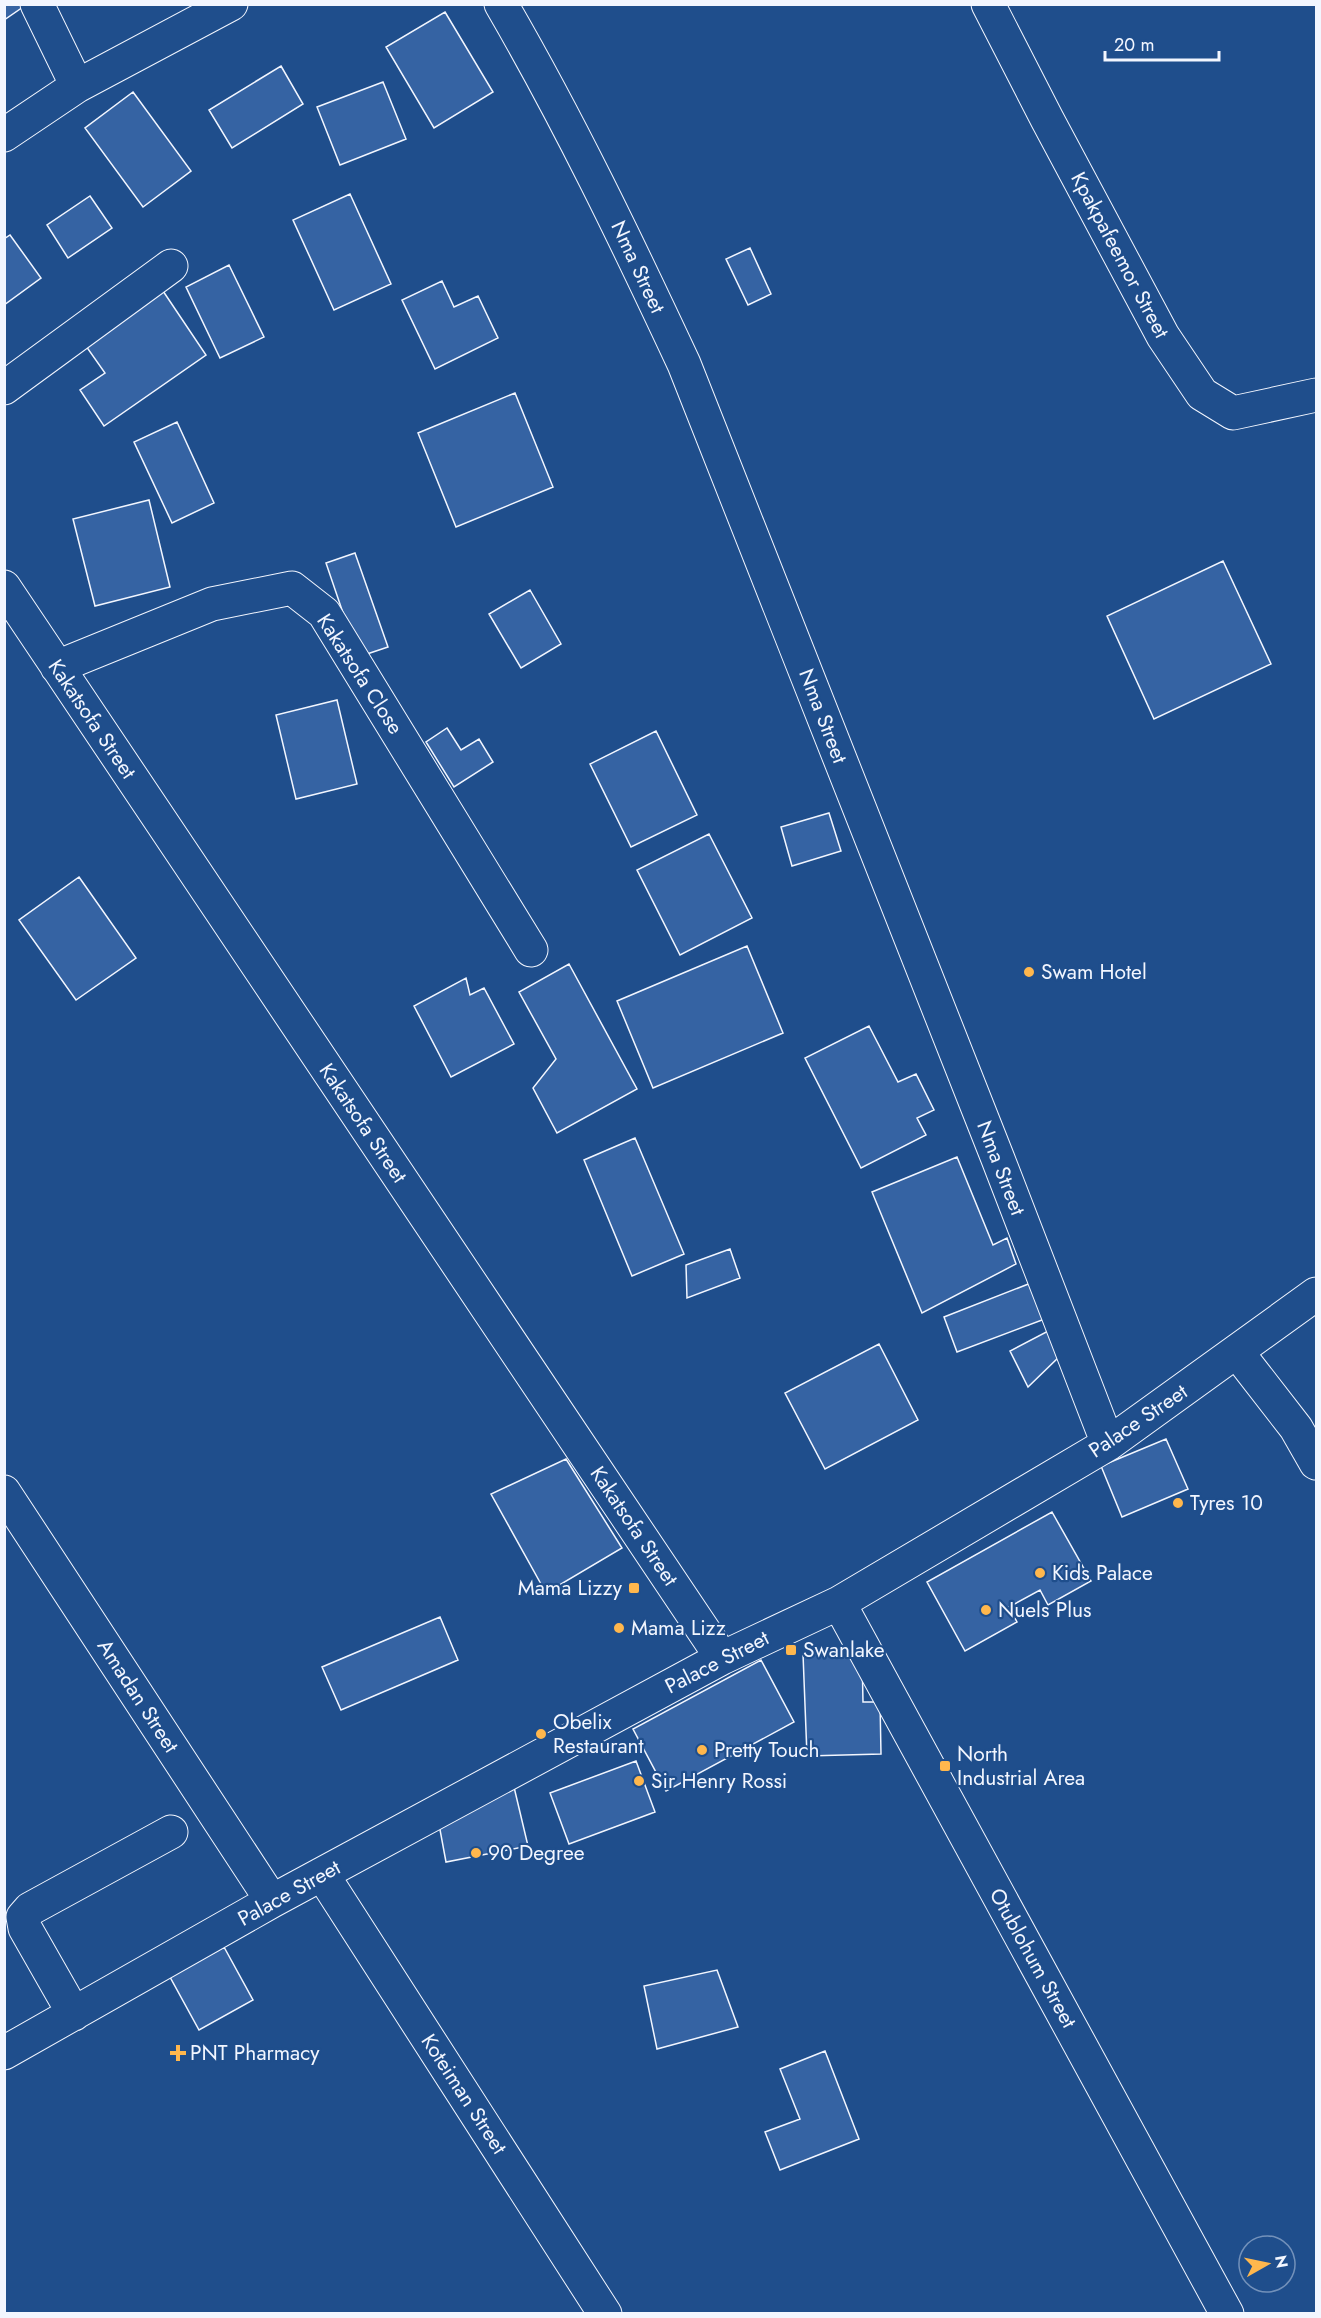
<svg xmlns="http://www.w3.org/2000/svg" width="1321" height="2318" viewBox="0 0 1321 2318" font-family="Jost,sans-serif">
<style>
.building{fill:#3563a3;stroke:#f2f6ff;stroke-width:1.5}
.lines{fill:none;stroke-linecap:round;stroke-linejoin:round}
.minor-casing{stroke:#f2f6ff;stroke-width:35}
.minor{stroke:#1f4e8c;stroke-width:33}
.poi-dot{fill:#ffb74d;stroke:#1f4e8c;stroke-width:2}
.labels{text-anchor:middle;stroke-width:4.5;stroke-linejoin:round;paint-order:stroke}
.street-label{font-size:21px;fill:#f2f6ff;stroke:#1f4e8c}
.poi-label{font-size:21px;fill:#f2f6ff;stroke:#1f4e8c;text-anchor:start}
</style>
<rect width="100%" height="100%" fill="#1f4e8c"/>
<path class="building" d="M4,4H22L23,7L4,20Z
M445,12L493,92L434,128L386,47Z
M281,66L303,104L232,148L209,110Z
M383,82L406,139L340,165L317,107Z
M133,92L191,171L143,207L85,128Z
M350,194L391,284L334,310L293,220Z
M90,196L112,228L68,258L47,225Z
M10,235L41,278L4,305V239Z
M750,248L771,294L748,305L726,259Z
M229,265L264,337L220,358L186,287Z
M442,281L454,307L478,296L498,338L435,369L402,300Z
M159,285L206,355L104,426L80,390L105,373L81,339Z
M515,393L553,487L456,527L418,433Z
M177,422L214,503L172,523L134,442Z
M149,500L170,587L95,606L73,519Z
M355,553L388,647L358,657L326,563Z
M1223,561L1271,664L1154,719L1107,616Z
M530,590L561,644L521,668L489,614Z
M337,700L357,784L296,799L276,715Z
M447,728L461,750L479,739L493,762L454,787L426,742Z
M656,731L697,815L631,847L590,764Z
M829,813L841,851L792,866L781,827Z
M709,834L752,918L680,955L637,870Z
M79,877L136,958L76,1000L19,920Z
M747,946L783,1033L653,1088L617,1001Z
M569,964L637,1089L557,1133L533,1088L556,1059L519,992Z
M466,978L470,995L484,988L514,1044L451,1077L414,1006Z
M869,1026L898,1082L916,1074L934,1110L917,1118L926,1135L861,1168L805,1058Z
M635,1138L684,1254L632,1276L584,1160Z
M957,1157L993,1245L1007,1238L1016,1264L922,1313L872,1192Z
M730,1249L740,1278L687,1298L686,1265Z
M1036,1281L1050,1317L957,1352L944,1317Z
M1052,1329L1064,1352L1028,1387L1010,1351Z
M879,1344L918,1420L825,1469L785,1393Z
M1166,1439L1188,1489L1122,1517L1101,1466Z
M566,1459L622,1548L546,1593L491,1494Z
M1052,1512L1091,1581L1048,1605L1040,1590L1009,1607L1017,1622L965,1651L927,1582Z
M440,1617L458,1660L341,1710L322,1667Z
M862,1653L863,1702H880L881,1754L807,1756L803,1654Z
M761,1660L794,1722L666,1791L633,1729Z
M636,1761L655,1812L569,1844L550,1793Z
M514,1787L528,1846L446,1862L438,1819Z
M224,1947L253,2000L199,2030L170,1977Z
M717,1970L738,2027L657,2049L644,1986Z
M825,2051L859,2139L780,2170L765,2132L800,2119L780,2069Z"/>
<g class="lines">
<g class="minor-casing">
<path id="minor" d="M37,4L77,86
M501,4C569,121 627,242 684,364L998,1159L1108,1444
M988,4L1047,119L1163,336L1202,394L1233,413L1316,395
M4,135L77,86L231,4
M4,388L171,266
M4,587L722,1658
M57,667L212,604L292,588L324,613L531,950
M1237,1352L1296,1428L1316,1463
M4,1492L272,1901
M839,1603L1227,2314
M322,1874L605,2314
M74,2014L25,1928L23,1917L30,1909L171,1832
M4,2053L272,1901L722,1658L839,1603L1108,1444L1316,1294"/>
</g>
<use href="#minor" class="minor"/>
</g>
<g class="poi-dot">
<circle cx="1029" cy="972" r="6"/>
<circle cx="1178" cy="1503" r="6"/>
<circle cx="1040" cy="1573" r="6"/>
<rect x="628" y="1582" width="12" height="12" rx="3"/>
<circle cx="986" cy="1610" r="6"/>
<circle cx="619" cy="1628" r="6"/>
<rect x="785" y="1644" width="12" height="12" rx="3"/>
<circle cx="541" cy="1734" r="6"/>
<circle cx="702" cy="1750" r="6"/>
<rect x="939" y="1760" width="12" height="12" rx="3"/>
<circle cx="639" cy="1781" r="6"/>
<circle cx="476" cy="1853" r="6"/>
<path d="M175 2044h6v6h6v6h-6v6h-6v-6h-6v-6h6z"/>
</g>
<g class="labels">
<g class="street-label">
<text transform="translate(1120 255) rotate(62)" y="7">Kpakpafeemor Street</text>
<text transform="translate(638 267) rotate(65)" y="7">Nma Street</text>
<text transform="translate(360 674) rotate(57)" y="7">Kakatsofa Close</text>
<text transform="translate(823 716) rotate(69)" y="7">Nma Street</text>
<text transform="translate(92 719) rotate(56)" y="7">Kakatsofa Street</text>
<text transform="translate(363 1123) rotate(56)" y="7">Kakatsofa Street</text>
<text transform="translate(1001 1168) rotate(69)" y="7">Nma Street</text>
<text transform="translate(1138 1421) rotate(-34)" y="7">Palace Street</text>
<text transform="translate(634 1526) rotate(56)" y="7">Kakatsofa Street</text>
<text transform="translate(717 1662) rotate(-27)" y="7">Palace Street</text>
<text transform="translate(138 1696) rotate(57)" y="7">Amadan Street</text>
<text transform="translate(289 1893) rotate(-29)" y="7">Palace Street</text>
<text transform="translate(1033 1958) rotate(61)" y="7">Otublohum Street</text>
<text transform="translate(464 2094) rotate(57)" y="7">Koteiman Street</text>
</g>
<g class="poi-label">
<text x="1041" y="979">Swam Hotel</text>
<text x="1190" y="1510">Tyres 10</text>
<text x="1052" y="1580">Kids Palace</text>
<text x="622" y="1595" text-anchor="end">Mama Lizzy</text>
<text x="998" y="1617">Nuels Plus</text>
<text x="631" y="1635">Mama Lizz</text>
<text x="803" y="1657">Swanlake</text>
<text x="553" y="1729">Obelix<tspan x="553" dy="24">Restaurant</tspan></text>
<text x="714" y="1757">Pretty Touch</text>
<text x="957" y="1761">North<tspan x="957" dy="24">Industrial Area</tspan></text>
<text x="651" y="1788">Sir Henry Rossi</text>
<text x="488" y="1860">90 Degree</text>
<text x="190" y="2060">PNT Pharmacy</text>
</g>
</g>
<rect width="1321" height="2318" fill="none" stroke="#f2f6ff" stroke-width="12"/>
<g transform="translate(1267 2264) rotate(81)"><circle r="28" fill="#1f4e8c" stroke="#7391ba" stroke-width="1.5"/>
<path d="M0-4.5L10 22L0 15L-10 22Z" fill="#ffb74d"/>
<text y="-9" font-size="16" font-weight="bold" text-anchor="middle" fill="#f2f6ff">N</text>
</g>
<path d="M1105 51v9h114v-9" fill="none" stroke="#f2f6ff" stroke-width="3"/>
<text x="1114" y="51" font-size="18" fill="#f2f6ff" stroke="#1f4e8c" stroke-width="4.5" paint-order="stroke">20 m</text>
</svg>
